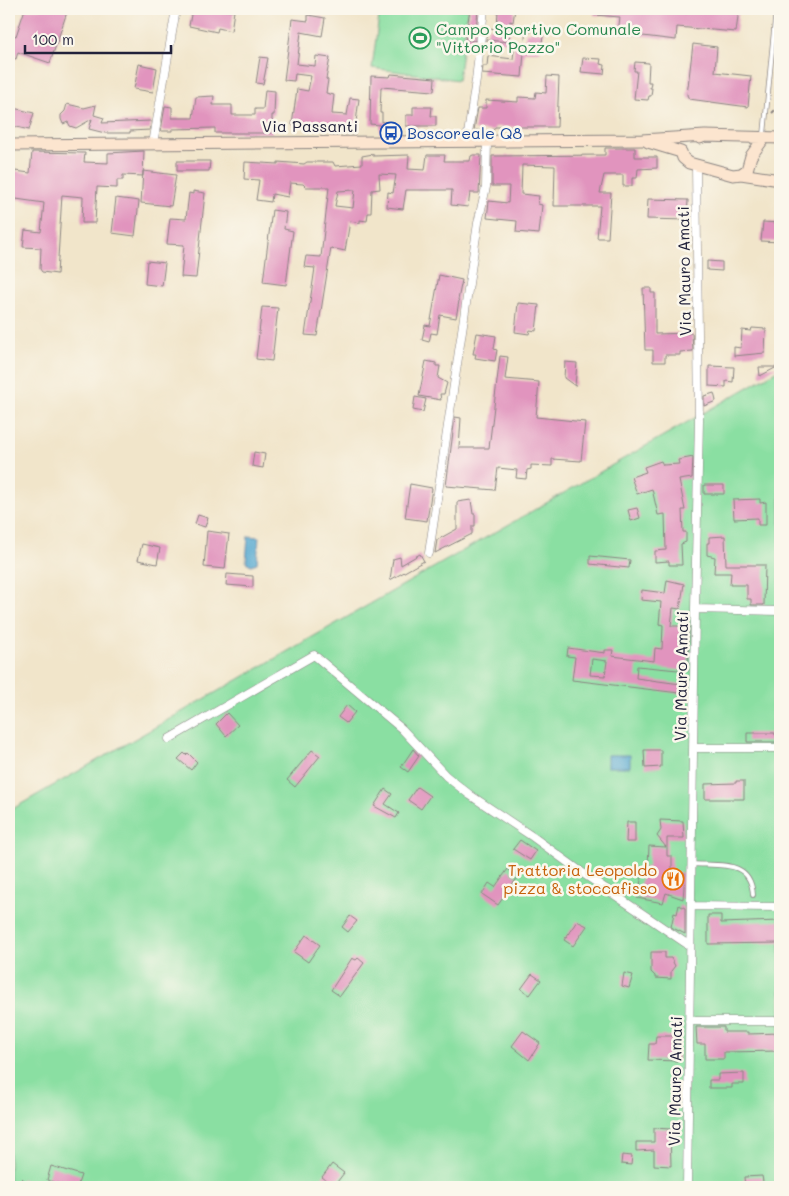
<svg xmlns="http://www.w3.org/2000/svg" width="789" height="1196" viewBox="0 0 789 1196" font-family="Mali,sans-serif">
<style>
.green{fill:#8adfa2;stroke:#56806e}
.water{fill:#54a8d0;stroke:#3b6586}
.building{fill:#e194be;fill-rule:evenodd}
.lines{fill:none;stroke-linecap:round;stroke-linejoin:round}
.lane-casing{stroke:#8a8482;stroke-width:5.5}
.street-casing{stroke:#8a8482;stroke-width:9}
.secondary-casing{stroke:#8a8482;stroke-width:13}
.path{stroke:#8a8482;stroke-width:2;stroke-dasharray:4 4;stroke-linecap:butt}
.lane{stroke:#fff;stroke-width:4}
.street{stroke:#fff;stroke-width:8}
.secondary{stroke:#fce5cf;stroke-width:11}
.labels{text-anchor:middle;stroke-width:5;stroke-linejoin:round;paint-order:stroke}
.leisure-label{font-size:16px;fill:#27864d;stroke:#fbf7ec;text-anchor:start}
.street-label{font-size:16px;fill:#22223b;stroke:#fbf7ec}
.transit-label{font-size:16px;fill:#164399;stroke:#fbf7ec;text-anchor:start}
.food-label{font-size:16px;fill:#c56008;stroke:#fbf7ec;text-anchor:end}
</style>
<rect width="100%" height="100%" fill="#fbf7ec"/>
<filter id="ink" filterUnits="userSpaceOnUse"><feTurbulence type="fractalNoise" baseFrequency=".02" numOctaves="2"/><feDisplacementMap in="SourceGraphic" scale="10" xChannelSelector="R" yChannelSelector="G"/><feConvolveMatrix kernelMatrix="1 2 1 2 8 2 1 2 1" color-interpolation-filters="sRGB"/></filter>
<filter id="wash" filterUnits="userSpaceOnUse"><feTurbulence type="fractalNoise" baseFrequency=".0096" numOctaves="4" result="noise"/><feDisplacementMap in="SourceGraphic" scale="20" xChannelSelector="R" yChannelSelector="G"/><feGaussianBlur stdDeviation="1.12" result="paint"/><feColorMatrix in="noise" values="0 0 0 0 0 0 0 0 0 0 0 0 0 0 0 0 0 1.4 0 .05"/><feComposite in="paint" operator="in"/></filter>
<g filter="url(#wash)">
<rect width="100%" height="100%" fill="#f1e5ca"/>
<path class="green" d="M380,9H468L458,80L372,68Z
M780,369V1187H9V811Z"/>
<path class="water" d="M248,536L259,537L257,563L251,565L246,562Z
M607,755H630V767H607Z"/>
<g id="blocks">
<path class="building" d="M25,9H68L50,63L18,52L16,59L9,57V34L16,36Z
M192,9L234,11L231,31L218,28L217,32L189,26Z
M470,9H478L475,41L465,40Z
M500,9H515L513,22L510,21L509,42L486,40L488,28L497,29L498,10Z
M594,9H739L736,32L677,27L676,40L618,33L620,17L594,15Z
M308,15L325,18L322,36L301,32L297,64L315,66L316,56L330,58L326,79L328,80L326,93L334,95L332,114L347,115L350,98L359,99L355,130L292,125L297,89L308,91L311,76L295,74L294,81L284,80L292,19L308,21Z
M531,31L544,32L540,52H524L522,77L482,74L483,66H487L488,56L513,59L515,42L524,44L526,32L530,33Z
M693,44L717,47L715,72L751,76L748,107L689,99L687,95Z
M260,57L268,58L263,84L256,83Z
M583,58L601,59L600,64L605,65L604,74L581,72Z
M635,62L649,63L648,82H651L650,88H652L651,96H649L648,100L634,99L637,71H634Z
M139,64L157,68L153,92L134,89Z
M391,74L435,78L434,91L381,87L380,113H382V122H393V134H380V125L370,124L371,76L390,77Z
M547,76L559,77L557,127H495L493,131L474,130L478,108H486V100L518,102V97L535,98L536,92L546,93Z
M265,90L275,91L274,115H272V133H215V128L172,129V131H161L165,106L172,107V118H193L196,97L214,96L213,105H232V115H255V109H263Z
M67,104L84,108L96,105L94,115L104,118L102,123L151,121L150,130L130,131V133H105L89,129L92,119L76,128L70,126L68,122L63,124L61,119V115L65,111Z
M9,107L34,113L29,130L9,125Z
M413,107H432L431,116H436V126H406V115H413Z
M605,148H635V157H657V168L638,169L637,178H632V186H623V175H604L600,193H611L608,238H597L600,206H554L555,166L522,165L521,194L539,196L538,204L542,205L539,234L516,232L517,221L487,218L489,201L508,203L509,186H492V156L605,155Z
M144,151L143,176L123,175V180H117V188L97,187L95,223H82L83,197L62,195L57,274L42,272L40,269L41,248L23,247L25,230L41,232L44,203L9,198V173H15V171L30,173L32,152L85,153L84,162L108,163V153Z
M373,154V156L409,155L408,169L425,170L427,155H445L444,161H470L471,156L473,155H481L479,193H470L468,207L451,205L452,190H406L403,209L387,207L388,192L393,193L396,175L379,174L380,189L372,190L371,213H368L367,221L360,220V223L350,221L345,251L331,248L317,336L305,335L315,268L304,267L306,256L321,257L329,187H306L303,184L290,183L288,197L272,194L271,202L256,200L259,180L244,179L245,162L278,164V162L304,164L307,162H333L335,166L362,164V156ZM355,190L353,208L335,206L338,191Z
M177,161H210L209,171H177Z
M143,171L176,175L171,206L141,203Z
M193,191L205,193L196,278L181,277L184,245L167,244L170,218L186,219L189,193L193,194Z
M116,198L139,201L135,236L112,233Z
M648,199L688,200L687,220L647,219Z
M272,210L286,212L284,229L293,231L286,285L263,282Z
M763,222L780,223V242L761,241Z
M147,261L165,263L162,286L145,284Z
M707,261L722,262V271L707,270Z
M439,275L462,280L458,300L459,301L456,318L440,315L437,334L431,333L429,342L422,340L425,325L430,326Z
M643,288H651V293H655V334L692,333L693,351L680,352V355H665V362H653V350H645Z
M518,303L539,305L536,331L530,330L529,334L515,332Z
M262,307L278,308L272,361L256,359Z
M752,328L766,329L765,353L734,356V347L741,348L742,330L751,331Z
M477,333L496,336L494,349L497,350L495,361L475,358L476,354H473Z
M500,356L508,357L505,379L539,382L536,417L585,422L581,461L552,459V466L531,465V469L527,470L526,479L516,478L517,470L498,468L495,490L446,486L455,417L461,418L459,448H489Z
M426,361L436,363V366H440L438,378L447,383L444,394H440L441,400L419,396Z
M565,362L577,363L575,386L564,378Z
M709,366L734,367L733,382L726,381V387L709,386Z
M759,367H777L760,376Z
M714,393L716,401L704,406V396Z
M415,397L426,399L423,412L413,410Z
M254,452L265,454L263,468L252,466Z
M693,457L692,478L679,480L685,510H682L683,532H686V542L681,544L682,565H669V561L655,562V551L666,550L665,514L658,515L652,489L637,494L631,477L646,472L644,467L661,461L663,465L679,464L678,460Z
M410,484L432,488L427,521L405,518Z
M704,485H724V494H704Z
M760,499V503L766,502V525H758V518L734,519L733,500Z
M471,500L473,514H475V526H472V534L435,553L437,540L457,529V502Z
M637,508L640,518L631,521L628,510Z
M198,515L208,518L205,527L195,524Z
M207,531L229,534L225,569L204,567Z
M725,536L726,565H765L764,605H751V599H747V585H730L731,573H714L715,557L707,555V543H709V537Z
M142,544L160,548L157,564L138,560Z
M420,554L424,561L390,580L393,559L400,557L401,565Z
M590,556L630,560L629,568L590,564Z
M227,574L253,576V587L226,585Z
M667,580L684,584L680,609L673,608L671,626H689L688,671L637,666L636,678L688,685L687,694L572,680L575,657L567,656L568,648L605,653V650H613L612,656L654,661L655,648L662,649L663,625L659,624L661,602L641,600L642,590L665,593ZM592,659L607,661L605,676L590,675Z
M347,705L355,712L346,723L338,717Z
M227,713L238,725L226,736L216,724Z
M747,733H775V735H780V742H747Z
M413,749L419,756L408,772L401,767Z
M312,750L320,756L295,787L287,780Z
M644,750H661V767L645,768Z
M184,753L186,755L188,753L197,762L191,770L178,759Z
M736,781H744V799H705V784L736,783Z
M417,787L430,796L421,809L408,800Z
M385,789L392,794L385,804L399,813L396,818L374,806Z
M660,820L683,821L684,838H667V856H672V871L685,873L683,899L666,893L663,903L637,898L644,867H648L649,846L666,847L657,836L661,830Z
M627,822H635V842H626Z
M520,840L536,851L530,860L513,849Z
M508,869L518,877L498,905L482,894L489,883L495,887Z
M679,905L685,908V934L671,927L674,913L677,914Z
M708,915H721V923L780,921V943L708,944Z
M350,916L357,921L348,932L342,927Z
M577,921L587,926L573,946L564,940Z
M306,935L320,945L308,962L294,952Z
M651,952H665V958H671L675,966L671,971V979L655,978V976L651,972Z
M352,958L356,960L358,958L364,963L340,996L331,990Z
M624,973L633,975L629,988L622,986Z
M532,974L541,980L530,995L521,989Z
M696,1027H724V1032H748V1034L780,1033V1051L724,1052V1059H705V1044H697Z
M523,1031L540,1043L529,1060L512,1046Z
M656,1036H678V1061L648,1060L649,1044H655Z
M744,1073V1084H732V1088H709V1080H718V1074Z
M654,1128L670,1129L671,1166L654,1165V1150L636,1151V1142H654Z
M622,1155L632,1156L631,1165L621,1164Z
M332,1164L344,1173L334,1186L322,1177Z
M51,1166L81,1175L77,1187H71L47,1180Z
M762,1176L764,1187H745L744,1177Z
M22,1178L31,1187H13Z"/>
</g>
</g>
<g filter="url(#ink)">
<use href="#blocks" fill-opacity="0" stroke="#8a8482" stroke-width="1"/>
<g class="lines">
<g class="lane-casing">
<path id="lane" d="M764,135L776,9
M692,864C719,866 751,859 753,895"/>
</g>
<g class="street-casing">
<path id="street" d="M467,141L476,80L484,9
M153,144L176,9
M429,553L478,223L486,187L487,141
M695,609L780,611
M169,739L314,655L402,729L446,776L470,795L533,837L584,874L690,946
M694,748H780
M691,906L780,907
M689,1021H780
M687,1187L695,609L699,420L696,165"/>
</g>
<g class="secondary-casing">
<path id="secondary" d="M700,138L705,136L780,138
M648,142L681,152L683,158L689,163L733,175L741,174L747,170L751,156L764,138
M9,145L642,140L705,136
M741,174L780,180"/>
</g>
<path class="path" d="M772,113L775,110H780"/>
<use href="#lane" class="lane"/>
<use href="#street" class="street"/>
<use href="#secondary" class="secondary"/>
</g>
</g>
<defs>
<g id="stadium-ring" transform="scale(1.125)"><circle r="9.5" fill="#fbf7ec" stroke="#2e9e5b" stroke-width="1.5"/><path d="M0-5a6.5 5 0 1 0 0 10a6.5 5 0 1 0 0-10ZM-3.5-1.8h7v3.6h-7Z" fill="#2e9e5b"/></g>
<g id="bus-ring" transform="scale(1.125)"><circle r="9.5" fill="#fbf7ec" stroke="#1a4fb4" stroke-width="1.5"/><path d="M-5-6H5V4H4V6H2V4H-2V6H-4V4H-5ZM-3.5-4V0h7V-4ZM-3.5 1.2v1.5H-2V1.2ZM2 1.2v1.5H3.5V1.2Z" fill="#1a4fb4"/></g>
<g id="restaurant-ring" transform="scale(1.125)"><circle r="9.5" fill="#fbf7ec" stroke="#e8710a" stroke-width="1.5"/><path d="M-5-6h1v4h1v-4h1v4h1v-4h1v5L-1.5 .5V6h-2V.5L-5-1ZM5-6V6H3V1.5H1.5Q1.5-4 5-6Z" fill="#e8710a"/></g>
</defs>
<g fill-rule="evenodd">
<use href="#stadium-ring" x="420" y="38"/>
<use href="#bus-ring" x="391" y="133"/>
<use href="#restaurant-ring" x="673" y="879"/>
</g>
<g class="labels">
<g class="leisure-label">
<text x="436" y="35">Campo Sportivo Comunale<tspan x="436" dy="18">"Vittorio Pozzo"</tspan></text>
</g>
<g class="street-label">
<text x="310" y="132">Via Passanti</text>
<text transform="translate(684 271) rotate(-91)" y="6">Via Mauro Amati</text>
<text transform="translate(681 676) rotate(-89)" y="6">Via Mauro Amati</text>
<text transform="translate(675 1081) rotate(-89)" y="6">Via Mauro Amati</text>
</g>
<g class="transit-label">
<text x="407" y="139">Boscoreale Q8</text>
</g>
<g class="food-label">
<text x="657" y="876">Trattoria Leopoldo<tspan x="657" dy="18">pizza &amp; stoccafisso</tspan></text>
</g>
</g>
<rect width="789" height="1196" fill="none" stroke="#fbf7ec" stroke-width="30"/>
<path d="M25 45v8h146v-8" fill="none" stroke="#22223b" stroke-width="2.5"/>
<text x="32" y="45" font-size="15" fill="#22223b" stroke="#fbf7ec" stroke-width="4" paint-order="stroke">100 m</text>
</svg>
